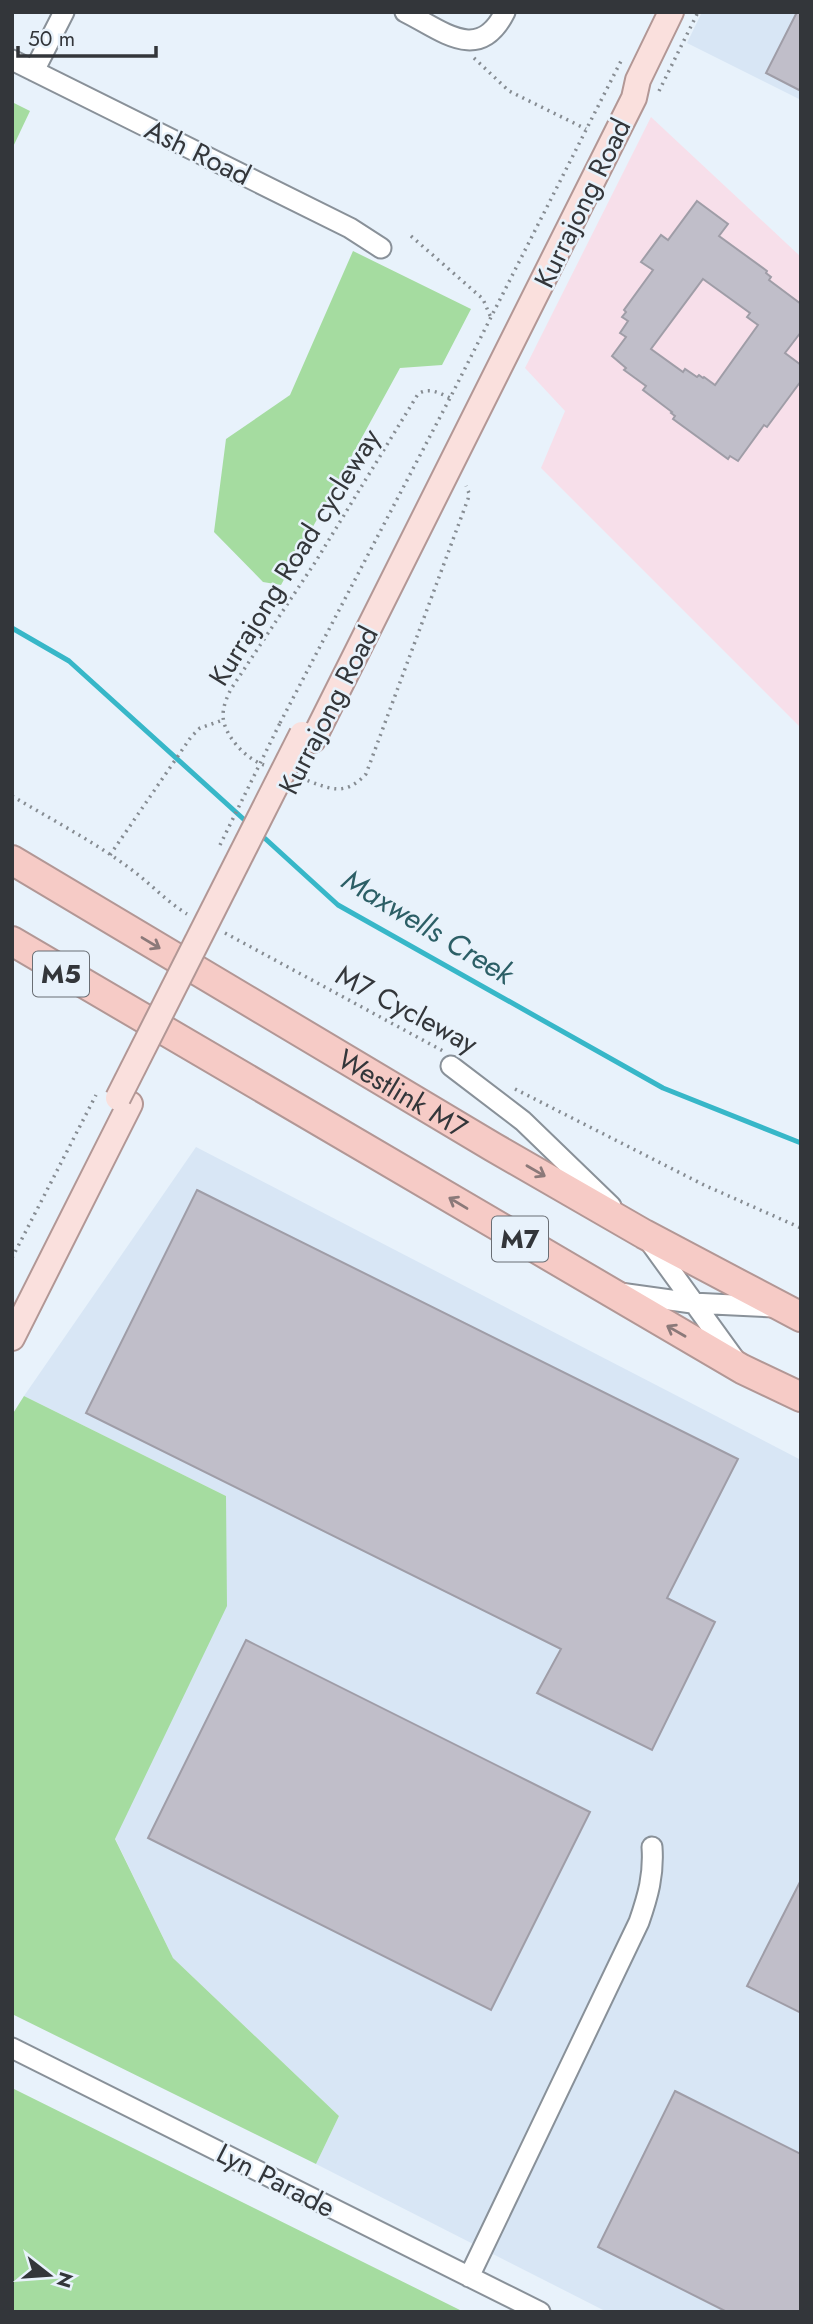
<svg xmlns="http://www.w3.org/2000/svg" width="813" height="2324" viewBox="0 0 813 2324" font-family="Jost,sans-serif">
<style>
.built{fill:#d8e6f5}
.education{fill:#f7dfea}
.green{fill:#a5dca0}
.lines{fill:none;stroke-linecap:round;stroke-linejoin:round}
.stream{stroke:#37b7c8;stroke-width:5}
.building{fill:#c0bec9;stroke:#9f9da7;stroke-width:2;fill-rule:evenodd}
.minor-casing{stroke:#899199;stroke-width:23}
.major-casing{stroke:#b29795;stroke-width:28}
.highway-casing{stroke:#b29795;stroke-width:32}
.path{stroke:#868c92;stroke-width:3.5;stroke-dasharray:2 5;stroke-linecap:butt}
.minor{stroke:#fff;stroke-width:19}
.major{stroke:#fae0dd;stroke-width:24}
.highway{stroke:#f6cbc6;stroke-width:28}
.major-bridge-casing{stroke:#b29795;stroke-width:28;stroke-linecap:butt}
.path-bridge{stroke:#868c92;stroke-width:3.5;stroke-dasharray:2 5;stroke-linecap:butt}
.major-bridge{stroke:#fae0dd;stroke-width:24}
.oneway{stroke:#8b7979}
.labels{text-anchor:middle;stroke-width:5;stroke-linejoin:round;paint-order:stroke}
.shield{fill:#e8f2fb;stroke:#696e74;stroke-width:2}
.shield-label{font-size:26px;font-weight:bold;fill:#33363a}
.street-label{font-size:28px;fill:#33363a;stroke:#e8f2fb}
.water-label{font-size:30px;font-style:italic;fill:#2c5f66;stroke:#e8f2fb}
</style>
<rect width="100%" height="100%" fill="#e8f2fb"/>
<path class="built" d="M702,12H801V100L687,43Z
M196,1147L801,1460V2312H607L316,2164L339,2116L173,1958L112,1832L226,1496L24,1396Z"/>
<path class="education" d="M651,117L801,257V728L541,468L565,411L525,368Z"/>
<path class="green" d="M12,102L30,111L12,149Z
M353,251L471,309L442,365L400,368L281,585L263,582L214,532L226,439L290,395Z
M24,1396L226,1496L227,1606L115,1839L173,1958L339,2116L316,2164L12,2014V1415Z
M12,2088L464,2312H12Z"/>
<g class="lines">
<path class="stream" d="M12,628L69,661L249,824
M259,833L338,905L663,1088L801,1143"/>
</g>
<path class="building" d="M797,12H801V91L766,73Z
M697,201L728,224L719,236L767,271L766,273L771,277L769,280L801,304V332L785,353L801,365V381L767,427L764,425L738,461L730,456L728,459L673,419L675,416L671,413L672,412L643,390L646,386L624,370L626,368L612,356L626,337L620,333L628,321L622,317L626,312L624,310L653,270L641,262L661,235L668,240ZM703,279L750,313L747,317L758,325L715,385L704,377L703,378L699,375L697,377L685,369L683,372L651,349Z
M197,1190L738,1459L667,1598L715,1622L652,1750L537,1693L561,1649L86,1413Z
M246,1640L590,1812L491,2010L148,1838Z
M801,1880V2013L747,1986Z
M675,2091L801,2154V2312H727L598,2247Z"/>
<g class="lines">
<g class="minor-casing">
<path id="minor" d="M405,12C443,31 479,64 505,12
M12,60L350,228L381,248
M34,71L64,12
M451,1066L523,1121L611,1206
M647,1238L736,1361
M620,1293L692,1303L775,1307
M12,2048L540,2312
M469,2277L639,1922C648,1896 654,1875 652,1847"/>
</g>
<g class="major-casing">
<path id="major" d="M313,740L634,98L638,80L671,12
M12,1338L130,1104"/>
</g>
<g class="highway-casing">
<g id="highway">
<path id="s1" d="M12,860L493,1147L644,1234L801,1317"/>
<path d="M12,941L742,1369L801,1397"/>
</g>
</g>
<path class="path" d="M474,58L509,91L586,129
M659,91L698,12
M411,236L483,299L491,318
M280,723L450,398L621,61
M264,765C246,759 224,736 223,716C223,706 227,697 231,689L316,561L418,394C429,387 440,393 450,398
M301,778C328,788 344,798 366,774L468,499L469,493L466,486
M12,796C52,820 95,842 132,870C151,884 166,901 187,914
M110,855L191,737L200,728L223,720
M225,933L443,1051
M515,1089L704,1185L801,1228
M12,1258L96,1095"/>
<use href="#minor" class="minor"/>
<use href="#major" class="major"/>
<use href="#highway" class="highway"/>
<g class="major-bridge-casing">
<path id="major-bridge" d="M118,1098L302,734"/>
</g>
<path class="path-bridge" d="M220,845L280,723"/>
<use href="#major-bridge" class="major-bridge"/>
</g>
<defs><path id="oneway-shaft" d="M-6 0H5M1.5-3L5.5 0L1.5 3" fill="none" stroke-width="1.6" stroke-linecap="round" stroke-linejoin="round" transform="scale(1.75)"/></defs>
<g class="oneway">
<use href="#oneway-shaft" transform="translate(151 943) rotate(31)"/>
<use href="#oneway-shaft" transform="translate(536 1171) rotate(30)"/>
<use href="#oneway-shaft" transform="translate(458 1203) rotate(-149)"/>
<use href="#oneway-shaft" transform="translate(676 1331) rotate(-150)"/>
</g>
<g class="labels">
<g class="shield">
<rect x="33" y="951.5" width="56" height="45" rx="5"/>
<rect x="492" y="1216.5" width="56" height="45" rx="5"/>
</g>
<g class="shield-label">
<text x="61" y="983">M5</text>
<text x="520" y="1248">M7</text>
</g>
<g class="street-label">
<text transform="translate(198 152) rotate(26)" y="10">Ash Road</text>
<text transform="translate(582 203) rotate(-64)" y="10">Kurrajong Road</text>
<text transform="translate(294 557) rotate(-58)" y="10">Kurrajong Road cycleway</text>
<text transform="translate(328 710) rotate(-63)" y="10">Kurrajong Road</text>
<text transform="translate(407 1009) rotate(28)" y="10">M7 Cycleway</text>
<text dy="10" stroke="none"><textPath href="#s1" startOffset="455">Westlink M7</textPath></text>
<text transform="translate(276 2180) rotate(27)" y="10">Lyn Parade</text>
</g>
<g class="water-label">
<text transform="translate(428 927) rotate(31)" y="10">Maxwells Creek</text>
</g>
</g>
<rect width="813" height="2324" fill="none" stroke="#33363a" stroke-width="28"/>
<g transform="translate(49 2275) rotate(107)" stroke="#e8f2fb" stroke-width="5" paint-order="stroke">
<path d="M0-5L12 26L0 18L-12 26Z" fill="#33363a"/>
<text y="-10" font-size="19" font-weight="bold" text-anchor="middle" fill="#33363a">N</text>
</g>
<path d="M18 46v10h138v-10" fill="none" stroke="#33363a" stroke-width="3.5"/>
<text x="28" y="46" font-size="21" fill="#33363a" stroke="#e8f2fb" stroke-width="5" paint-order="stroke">50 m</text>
</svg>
